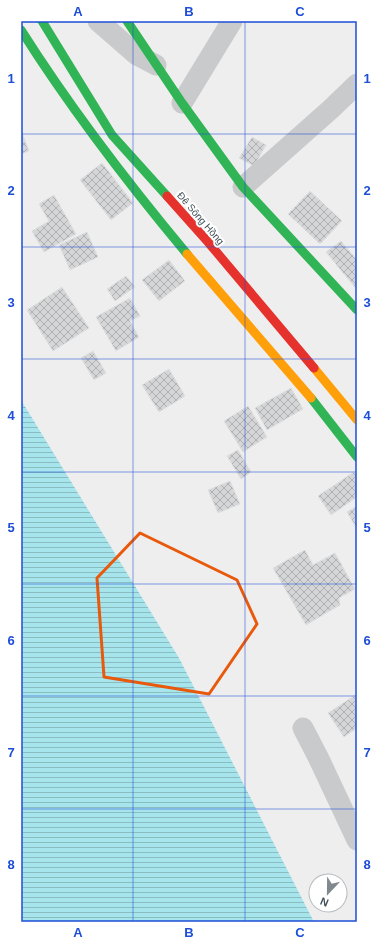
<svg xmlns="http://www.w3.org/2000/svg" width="378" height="943" viewBox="0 0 378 943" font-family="Helvetica,sans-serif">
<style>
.water{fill:url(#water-rules)}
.building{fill:url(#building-cross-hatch);stroke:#e0e0e1}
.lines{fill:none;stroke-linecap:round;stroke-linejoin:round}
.street{stroke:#c8cacc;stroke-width:21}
.fast{stroke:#30b455;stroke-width:9}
.slow{stroke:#ff9f0a;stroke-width:9}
.jam{stroke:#e5322d;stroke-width:9}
.marked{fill:none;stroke:#e8590c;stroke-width:3;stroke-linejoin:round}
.grid{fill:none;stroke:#1d4ed8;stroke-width:1;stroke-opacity:0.55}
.labels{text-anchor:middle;stroke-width:4;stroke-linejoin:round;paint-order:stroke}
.street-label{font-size:10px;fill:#45525a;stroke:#fff}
.neatline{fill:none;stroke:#1d4ed8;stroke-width:1.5}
.grid-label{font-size:13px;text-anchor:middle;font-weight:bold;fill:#1d4ed8}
</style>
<defs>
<pattern id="water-rules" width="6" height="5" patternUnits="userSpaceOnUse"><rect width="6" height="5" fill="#a7e5ec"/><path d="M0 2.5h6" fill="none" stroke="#8abcc2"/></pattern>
<pattern id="building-cross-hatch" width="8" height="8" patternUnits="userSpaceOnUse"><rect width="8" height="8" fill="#d5d6d7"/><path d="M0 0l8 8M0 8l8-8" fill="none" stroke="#afb0b1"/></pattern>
</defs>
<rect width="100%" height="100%" fill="#efeeee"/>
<path class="water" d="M21,400L179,658L314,922H21Z"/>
<path class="building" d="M21,130L29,151L21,154Z
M252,137L266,145L254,166L239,158Z
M102,163L133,203L111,220L80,180Z
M310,191L342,221L320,244L288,214Z
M54,195L76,234L44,252L32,231L49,221L39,204Z
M87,232L98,257L70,270L59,245Z
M341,241L357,260V290L326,252Z
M169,260L185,281L159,301L142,280Z
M126,276L135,287L115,301L107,289Z
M62,287L89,328L53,351L27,310Z
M130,298L140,316L130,321L139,337L116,351L96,317Z
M93,351L106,373L94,380L81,358Z
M169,369L185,396L159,412L142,385Z
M291,388L303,409L267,430L255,408Z
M248,406L267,437L243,452L224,421Z
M238,450L251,472L241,479L227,456Z
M354,472L357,476V497L331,515L318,496Z
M230,481L240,504L218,513L208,490Z
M357,506V529L347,512Z
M305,550L313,565L335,553L355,589L339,598L340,605L306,625L273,568Z
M357,694V728L344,737L328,713Z"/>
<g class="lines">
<path class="street" d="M98,21L137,55L156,65
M182,103L232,21
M243,187L331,109L357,84
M303,728L319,759L357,840"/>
<path class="fast" d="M42,21L112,135L167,196
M127,21L182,103L243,187L357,310
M21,30C71,109 127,182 187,254
M311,398L357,457"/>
<path class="slow" d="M187,254L311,398
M314,368L357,420"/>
<path class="jam" d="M167,196L208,242L314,368"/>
</g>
<path class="marked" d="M140,533L237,580L257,624L209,694L104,677L97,578Z"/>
<path class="grid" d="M133,21V922M245,21V922M21,134H357M21,247H357M21,359H357M21,472H357M21,584H357M21,696H357M21,809H357"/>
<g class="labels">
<g class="street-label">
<text transform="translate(201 218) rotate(49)" y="4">Đê Sông Hồng</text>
</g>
</g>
<rect width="378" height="943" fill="none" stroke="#ffffff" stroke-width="44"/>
<g transform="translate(328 893) rotate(202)"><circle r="19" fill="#ffffff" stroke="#b5babd"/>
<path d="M0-3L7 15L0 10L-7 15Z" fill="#80898e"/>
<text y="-6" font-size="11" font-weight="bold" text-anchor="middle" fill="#45525a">N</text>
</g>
<rect x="22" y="22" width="334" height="899" class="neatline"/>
<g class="grid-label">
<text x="78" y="16">A</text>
<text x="189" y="16">B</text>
<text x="300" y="16">C</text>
<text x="11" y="83">1</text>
<text x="367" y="83">1</text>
<text x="11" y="195">2</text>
<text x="367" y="195">2</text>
<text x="11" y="307">3</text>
<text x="367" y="307">3</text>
<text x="11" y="420">4</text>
<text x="367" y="420">4</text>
<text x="11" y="532">5</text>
<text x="367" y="532">5</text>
<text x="11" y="645">6</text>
<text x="367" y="645">6</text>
<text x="11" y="757">7</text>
<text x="367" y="757">7</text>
<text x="11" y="869">8</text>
<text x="367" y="869">8</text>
<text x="78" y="937">A</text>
<text x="189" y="937">B</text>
<text x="300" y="937">C</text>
</g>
</svg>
